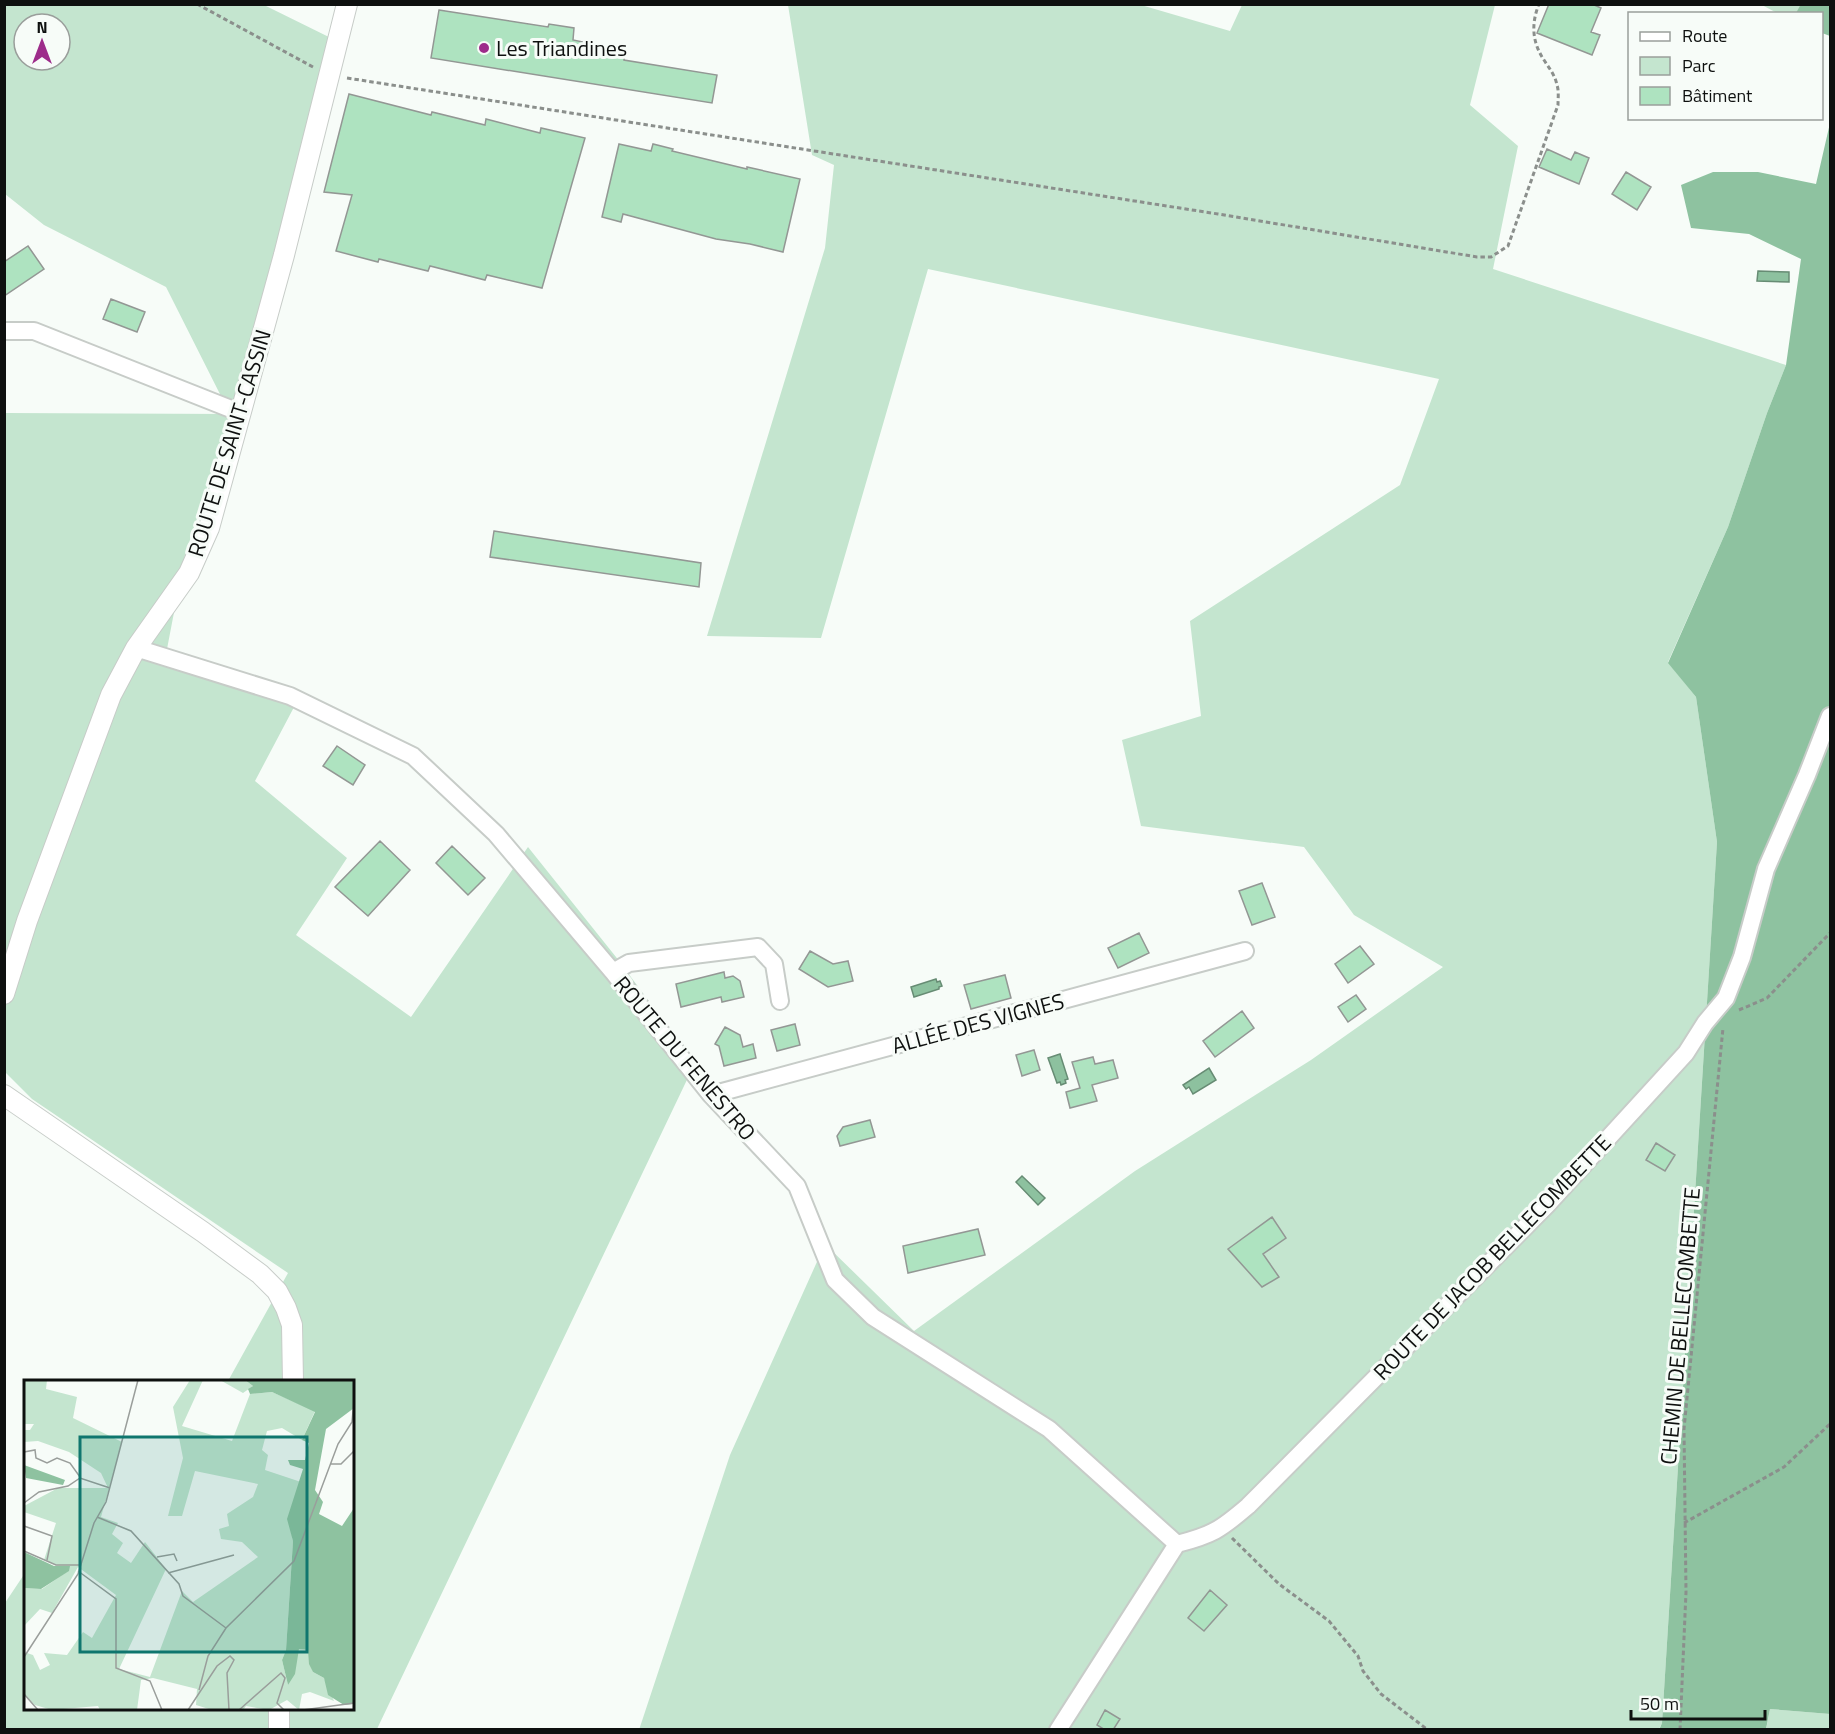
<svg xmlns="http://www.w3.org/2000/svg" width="1835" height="1734" viewBox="0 0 1835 1734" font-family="'Titillium Web',sans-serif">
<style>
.green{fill:#c4e5cf;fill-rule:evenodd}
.forest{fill:#8ec2a0}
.water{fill:#8dc19f;stroke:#678c74;stroke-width:1.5}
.building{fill:#aee3c0;stroke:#939794;stroke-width:1.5}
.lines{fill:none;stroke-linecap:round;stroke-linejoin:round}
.minor-casing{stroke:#c7ccc8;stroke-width:20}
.tertiary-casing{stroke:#c7ccc8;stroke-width:22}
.path{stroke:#8b8f8c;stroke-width:3;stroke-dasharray:4.5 3;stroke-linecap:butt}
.minor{stroke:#fff;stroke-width:16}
.tertiary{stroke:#fff;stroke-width:20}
.poi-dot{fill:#9d2c8a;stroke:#f7fcf8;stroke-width:2}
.labels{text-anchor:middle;stroke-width:6;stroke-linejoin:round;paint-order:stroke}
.poi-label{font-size:22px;fill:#0e100f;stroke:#f7fcf8;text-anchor:start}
.street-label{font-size:22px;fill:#0e100f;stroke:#f7fcf8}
.inset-road{fill:none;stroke:#9a9e9b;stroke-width:1.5}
.view{fill:#0f766e;fill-opacity:0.15;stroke:#0f766e;stroke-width:3}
.inset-edge{fill:none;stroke:#0e100f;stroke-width:3}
</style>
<rect width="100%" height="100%" fill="#f7fcf8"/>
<path class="green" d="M5,5H264L337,41L231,415L185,555L167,649L302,692L255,781L347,858L296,935L411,1017L528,847L616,957L695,1063L377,1729L5,1730V1603L25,1573L26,1708H352V1382L228,1381L288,1273L32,1099L5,1072V413L230,414L166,287L44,225L5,194ZM24,24H60V60H24Z
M788,5H1141L1230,31L1242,5H1495L1470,105L1518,146L1493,269L1786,365L1767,413L1728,527L1668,662L1696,697L1717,842L1662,1723L1659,1729L639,1730L730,1455L825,1244L914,1331L1135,1171L1311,1060L1443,967L1354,915L1304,847L1141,826L1122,740L1201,716L1190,621L1400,485L1439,379L928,269L821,638L707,636L825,248L834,165L812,155Z
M1762,5H1801L1796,14L1777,13Z
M1770,1709L1830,1714V1729L1766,1730Z"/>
<path class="forest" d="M1801,4L1830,5V36L1822,33V14L1796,13Z
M1830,123V1714L1770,1709L1766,1729L1659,1730L1662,1723L1717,842L1696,697L1668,663L1728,527L1767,413L1786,365L1801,259L1749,234L1691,228L1681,185L1713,172H1758L1816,184Z"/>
<path class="water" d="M1758,271L1789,272V282L1757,281Z
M936,979L937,982L940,981L942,986L939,987V989L914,997L911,987Z
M1060,1054L1068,1079L1065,1080L1066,1083L1061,1085L1060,1082L1057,1083L1048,1058Z
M1209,1068L1216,1080L1193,1094L1189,1087L1186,1089L1183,1085Z
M1022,1176L1045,1198L1038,1205L1016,1182Z"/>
<path class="building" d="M1549,4H1592L1601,8L1591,32L1600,35L1592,55L1537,33Z
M439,10L548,27L549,24L574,28L573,40L588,43V46L625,52L624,60L717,75L712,103L431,58Z
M349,94L431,115L432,112L485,125L486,119L540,133L541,128L585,138L542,288L487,275L485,280L430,266L428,271L379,259L378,262L336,251L352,195L324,192Z
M619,144L651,151L653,144L673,149L672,151L747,169V167L800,179L783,252L750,244L716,239L623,214L621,222L602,217Z
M1547,149L1571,160L1575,152L1589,158L1579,184L1539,167Z
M1626,172L1651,187L1637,210L1612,194Z
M28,246L44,269L4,296V262Z
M111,299L145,312L137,332L103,319Z
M494,531L701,563L699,587L490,557Z
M337,746L365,765L353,785L323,766Z
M380,841L410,870L368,916L335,887Z
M452,846L485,878L468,895L436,863Z
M1262,883L1275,917L1252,925L1239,891Z
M1139,933L1149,953L1118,968L1108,948Z
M1360,946L1374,964L1348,983L1335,964Z
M810,951L833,964L848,961L853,981L828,987L799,969Z
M724,972L725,978L733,976L740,981L744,997L722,1002L721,997L681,1007L676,984Z
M1005,975L1011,998L971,1009L964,985Z
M1356,995L1366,1009L1348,1022L1338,1007Z
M1242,1011L1254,1028L1215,1057L1203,1041Z
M795,1024L800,1045L777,1051L771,1030Z
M725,1027L740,1035L743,1047L753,1044L756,1058L724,1066L719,1046L715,1044Z
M1034,1050L1040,1070L1022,1076L1016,1055Z
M1093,1057L1095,1064L1113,1060L1118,1078L1092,1085L1097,1101L1070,1108L1066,1092L1080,1088L1072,1062Z
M870,1120L875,1137L840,1146L837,1136L843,1127Z
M1656,1143L1675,1155L1665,1171L1646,1160Z
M1272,1217L1286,1238L1263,1254L1279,1277L1262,1287L1228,1249Z
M978,1229L985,1255L908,1273L903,1246Z
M1210,1590L1227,1605L1204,1631L1188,1618Z
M1105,1710L1120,1719L1113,1730H1105L1097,1725Z"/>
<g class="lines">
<g class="minor-casing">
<path id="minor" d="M4,331H34L241,413
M136,648L290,696L413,756L496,834L613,972L711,1095L797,1186L835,1280L873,1317L1049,1429L1177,1544
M613,972L629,963L758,947L774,964L780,1001
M711,1095L1245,951
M1058,1730L1177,1544C1212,1535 1220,1530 1248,1506L1547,1205L1686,1053L1705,1023L1726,998L1742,957L1766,869L1807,775L1830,716"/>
</g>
<g class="tertiary-casing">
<path id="tertiary" d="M4,994L27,921L111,695L136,648L189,573L209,528L284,255L347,4
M4,1095L203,1232L260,1274L277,1291L286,1308L292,1325L293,1382
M279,1730V1708"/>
</g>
<path class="path" d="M197,4L313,67
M347,78L1218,214L1477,257H1491L1508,246L1558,105C1558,99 1559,91 1557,85C1555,75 1549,68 1544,60C1532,42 1531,24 1539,4
M1739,1010L1767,998L1830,933
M1684,1523L1784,1467L1830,1424
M1232,1538L1279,1584L1329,1621L1358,1656L1363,1671L1381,1694L1428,1730
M1680,1730L1686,1592L1684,1429L1723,1028"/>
<use href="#minor" class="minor"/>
<use href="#tertiary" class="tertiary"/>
</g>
<circle class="poi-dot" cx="484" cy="48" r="6"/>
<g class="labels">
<g class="poi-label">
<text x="496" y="56">Les Triandines</text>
</g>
<g class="street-label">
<text transform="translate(229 443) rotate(-73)" y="8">ROUTE DE SAINT-CASSIN</text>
<text transform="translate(978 1023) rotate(-15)" y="8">ALLÉE DES VIGNES</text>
<text transform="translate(685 1058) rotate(50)" y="8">ROUTE DU FENESTRO</text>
<text transform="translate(1492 1257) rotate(-46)" y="8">ROUTE DE JACOB BELLECOMBETTE</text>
<text transform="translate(1680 1326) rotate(-85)" y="8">CHEMIN DE BELLECOMBETTE</text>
</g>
</g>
<g transform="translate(24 1380)">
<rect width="330" height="330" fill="#f7fcf8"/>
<path d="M0,0H23L22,9L53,17L49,38L98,62L77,137L94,143L88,154L99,163L93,173L107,183L121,162L142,189L95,289L126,297L158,211L169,222L234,177L218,162L197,159L195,149L205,146L203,134L229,117L234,104L171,91L158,136H144L159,78L149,27L166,0H179L158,46L208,61L226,14L248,12L291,31L278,60L258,48L243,51L238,70L244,75L241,90L277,102L266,143L269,161L262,270L258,280L264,305L275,269L285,270L289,292L300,298L310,321L286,312L278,314L275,330L263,320L245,330L222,326L219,330H188L172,325L173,309L129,298L117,300L113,330H76L74,326L28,330L11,325L0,315V272L9,275L16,290L26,285L20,273L43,275L59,252L68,258L92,215L54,187L28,233L16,229L0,246V208L18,209L44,191L20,180L32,143L0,132V126L34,108H84L77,93L45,72L14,61L0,62V50H6L10,44H0ZM196,0H221L229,6L219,13Z" fill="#c4e5cf"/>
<path d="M221,0H330V28L302,49L291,110L299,122L295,134L318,146L330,128V324L320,325L304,315L300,298L289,292L285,284L284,270L275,269L271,294L264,305L258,280L262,270L269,161L263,139L279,89L266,85L264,80H281L285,63L278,60L291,32L248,12L226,14L224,9L229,6ZM0,85L41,100L39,105L2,98ZM0,172L30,186H46L45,191L17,209L0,208Z" fill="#8ec2a0"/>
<path class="inset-road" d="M67,0H106M0,72L11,70L12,78L23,83L33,78L46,83L56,97M306,84H317L330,71M0,123L15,112L44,106L56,98L86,108M73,137L107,151L155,204L159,216L202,248M0,146L28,156L23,180M0,171L32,185H55M133,177L150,174L153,181M54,191L92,219V288L126,301L138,330M144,193L210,175M0,277L54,194L70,143L82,122L114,0M175,310L184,276L202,248L270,181L314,64L328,42L330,20M0,314L14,330M164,330L193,286L206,276L210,280L203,293L205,330M215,330L257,293L261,298L253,323L260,330M279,330L330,323"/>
<path class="view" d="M56,57H283V272H56Z"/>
<rect width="330" height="330" class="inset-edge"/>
</g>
<rect width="1835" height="1734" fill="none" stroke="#0e100f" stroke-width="12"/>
<rect x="1628" y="12" width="195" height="108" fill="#f7fcf8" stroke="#9a9e9b" stroke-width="1.5"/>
<rect x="1640" y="32" width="30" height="9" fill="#ffffff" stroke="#9a9e9b" stroke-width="1.5"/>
<text x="1682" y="42" font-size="18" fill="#0e100f">Route</text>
<rect x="1640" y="57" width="30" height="18" fill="#c4e5cf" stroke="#9a9e9b" stroke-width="1.5"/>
<text x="1682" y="72" font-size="18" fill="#0e100f">Parc</text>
<rect x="1640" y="87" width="30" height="18" fill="#aee3c0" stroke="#9a9e9b" stroke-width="1.5"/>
<text x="1682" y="102" font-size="18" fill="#0e100f">Bâtiment</text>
<g transform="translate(42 42)"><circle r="28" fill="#f7fcf8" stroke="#9a9e9b" stroke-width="1.5"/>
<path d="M0-4.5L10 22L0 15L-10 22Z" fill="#9d2c8a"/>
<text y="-9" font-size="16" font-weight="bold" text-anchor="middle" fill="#0e100f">N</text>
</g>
<path d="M1631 1710v9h134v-9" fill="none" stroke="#0e100f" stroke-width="3"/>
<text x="1640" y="1710" font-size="18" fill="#0e100f" stroke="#f7fcf8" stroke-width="4.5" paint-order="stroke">50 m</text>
</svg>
